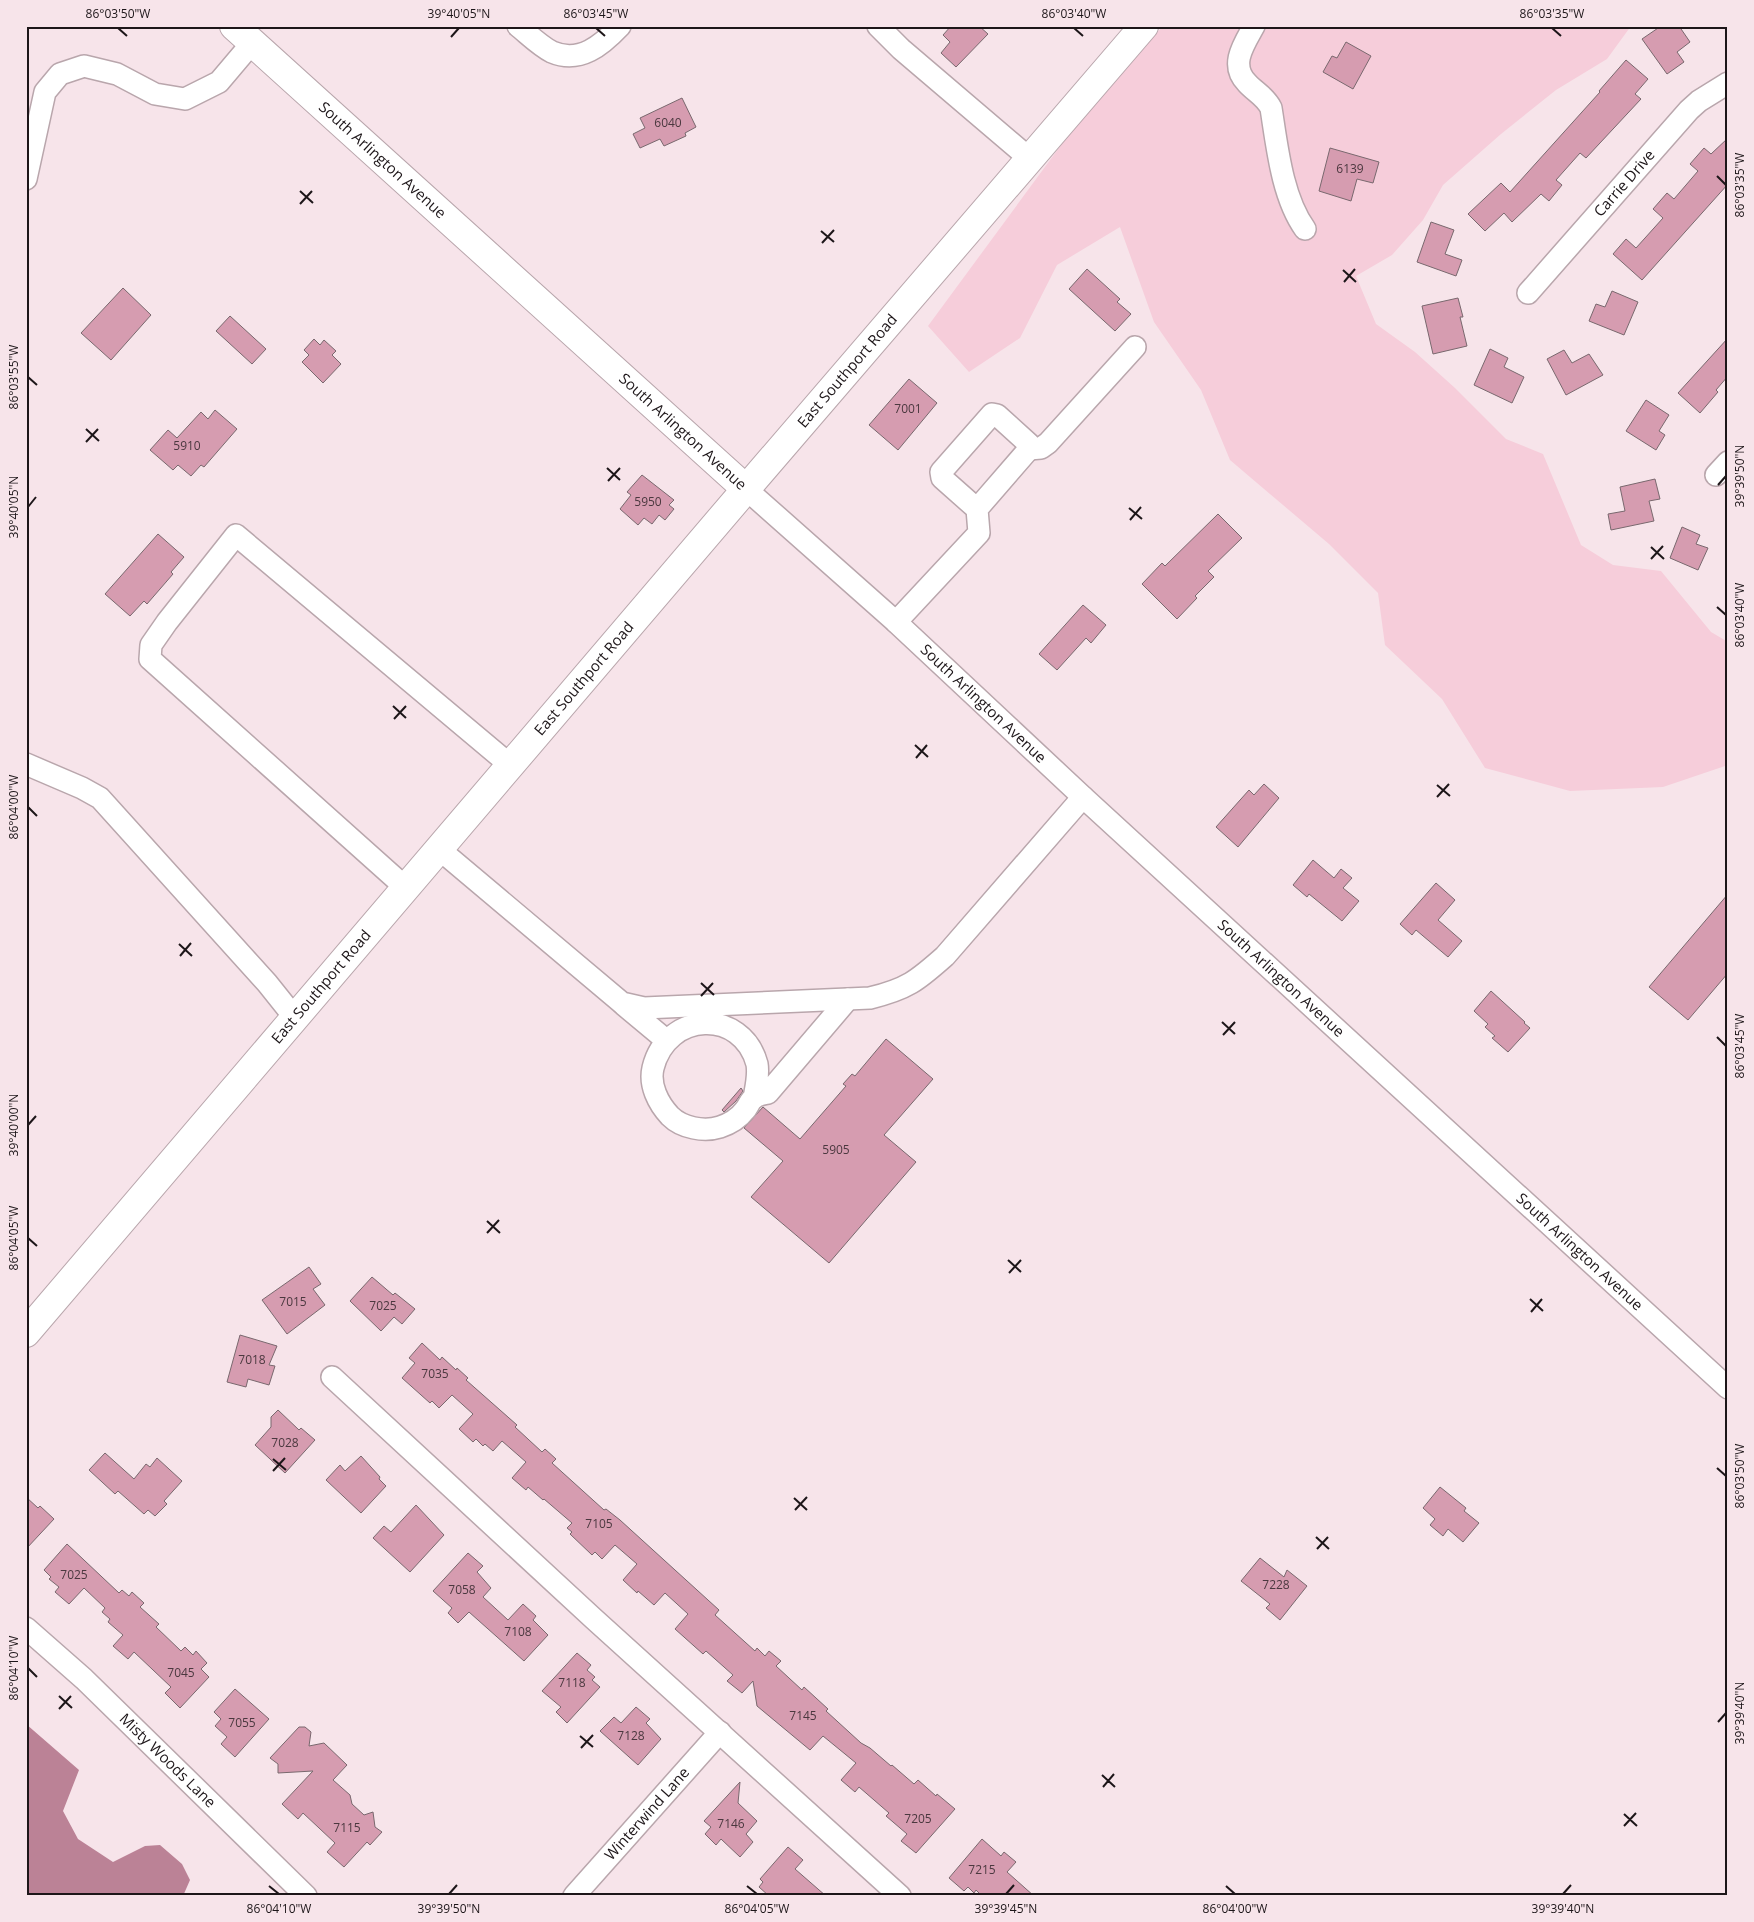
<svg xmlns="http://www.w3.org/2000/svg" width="1754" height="1922" viewBox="0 0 1754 1922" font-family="'Open Sans',sans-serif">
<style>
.green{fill:#f6cdda}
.water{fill:#bb8296}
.building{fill:#d69cb0;stroke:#79686e}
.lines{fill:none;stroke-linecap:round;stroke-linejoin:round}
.minor-casing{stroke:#b9a6ac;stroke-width:24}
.major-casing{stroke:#b9a6ac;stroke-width:30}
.minor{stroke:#fff;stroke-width:21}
.major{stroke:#fff;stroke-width:28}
.ticks{fill:none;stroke:#1d1619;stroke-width:2}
.labels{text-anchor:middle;stroke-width:4.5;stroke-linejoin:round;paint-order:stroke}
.number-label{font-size:12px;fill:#4b383f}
.street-label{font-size:15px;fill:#1d1619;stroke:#f7e4ea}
.neatline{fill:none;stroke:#1d1619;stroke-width:2}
.ticks-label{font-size:12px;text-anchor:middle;fill:#1d1619}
</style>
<rect width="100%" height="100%" fill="#f7e4ea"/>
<path class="green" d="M1163,26H1631L1607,59L1556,90L1501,134L1443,185L1423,220L1392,255L1356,276L1376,324L1415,352L1455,388L1506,439L1543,454L1581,545L1613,565L1661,571L1711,632L1728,642V765L1663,787L1570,791L1485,768L1442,699L1385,645L1378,593L1329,544L1230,460L1201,390L1154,322L1120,227L1057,265L1020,338L969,372L928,326L1081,118Z"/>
<path class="water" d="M26,1724L79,1770L63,1811L78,1839L113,1862L145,1846L160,1845L182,1864L190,1880L183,1896H26Z"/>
<path class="building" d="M951,26H979L988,34L956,67L941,53L950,42L943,35Z
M1661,26H1679L1690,42L1677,52L1684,62L1667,74L1642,39Z
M1346,42L1371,56L1353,89L1323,72L1332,56L1337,58Z
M1626,60L1648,79L1635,94L1641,99L1586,158L1580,153L1556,180L1562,185L1549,201L1541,194L1512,222L1504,213L1485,231L1468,214L1501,183L1510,192L1600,92L1599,91Z
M682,98L696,127L685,133L686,136L664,146L660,139L640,148L633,134L645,128L640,118Z
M1728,138V184L1642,280L1613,254L1626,239L1636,248L1663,218L1653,209L1667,193L1674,199L1698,171L1690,164L1704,148L1711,154Z
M1330,148L1379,162L1373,183L1357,179L1351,201L1319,191Z
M1431,222L1454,230L1445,254L1462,260L1456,276L1417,262Z
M1087,269L1120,299L1117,302L1131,314L1115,331L1069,289Z
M123,288L151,315L111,360L81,333Z
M1612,291L1638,302L1624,335L1589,321L1596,304L1605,307Z
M1458,298L1463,317H1460L1467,346L1433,354L1422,306Z
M230,316L266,349L252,364L216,331Z
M1728,338V376L1716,390L1718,392L1700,413L1678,393Z
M314,339L320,345L324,340L336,351L332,355L341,364L323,383L302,362L309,355L304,350Z
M1490,349L1508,358L1504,367L1524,377L1512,403L1474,385Z
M1564,350L1572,363L1589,354L1603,375L1566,395L1547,359Z
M909,379L937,403L898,450L869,425Z
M1646,400L1669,415L1659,431L1665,435L1656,450L1626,431Z
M215,410L237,429L204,467L201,465L191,476L178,465L173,470L150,450L168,430L177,438L201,412L208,419Z
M642,475L674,500L669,505L674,509L665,520L659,515L652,524L644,518L638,525L620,509L631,495L627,492Z
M1655,479L1660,499L1649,501L1654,521L1611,530L1608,514L1625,511L1620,487Z
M1218,514L1242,538L1208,571L1214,577L1195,596L1197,598L1177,619L1142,584L1162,563L1165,566Z
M1682,527L1700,535L1696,544L1708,548L1698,570L1670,558Z
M158,534L184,557L171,572L173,574L147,604L144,601L130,616L105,594Z
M1083,605L1106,625L1091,643L1086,638L1057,670L1039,654Z
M1264,784L1279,798L1238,847L1216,827L1249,790L1254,795Z
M1313,860L1334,878L1341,869L1352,878L1343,888L1359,901L1342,921L1309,894L1307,897L1293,885Z
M1436,883L1455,900L1438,920L1462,941L1448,957L1416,930L1412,935L1400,924Z
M1728,894V973L1688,1020L1649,987Z
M1491,991L1525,1022L1524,1023L1530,1028L1508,1052L1492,1038L1495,1036L1485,1027L1488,1024L1474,1011Z
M886,1039L933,1079L884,1135L916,1162L829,1263L751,1197L783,1161L744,1128L763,1107L800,1139L846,1086L843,1084L852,1074L855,1076Z
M741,1088L743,1091L736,1101L724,1112L722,1110Z
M309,1267L321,1284L313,1289L325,1305L287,1334L262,1300Z
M372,1277L393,1295L395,1293L415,1309L402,1324L394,1317L381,1331L350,1301Z
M240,1335L277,1346L269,1365L275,1366L269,1385L248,1379L246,1387L227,1382Z
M422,1343L440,1360L442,1357L456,1370L457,1368L468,1378L466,1380L517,1425L515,1427L542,1452L545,1449L556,1459L552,1463L604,1510L606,1509L620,1520L719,1610L715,1615L755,1651L757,1648L765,1656L769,1651L781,1661L776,1666L802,1690L804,1687L828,1709L826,1711L861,1743L870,1748L891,1766L892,1765L914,1784L918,1780L936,1796L937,1794L955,1809L916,1853L901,1841L907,1834L886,1816L889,1813L859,1787L855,1792L841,1780L856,1763L823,1736L810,1750L757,1706L753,1681L742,1693L727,1681L733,1675L706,1651L703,1654L675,1629L688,1614L665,1593L654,1605L638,1591L637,1593L623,1580L637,1564L615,1545L602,1559L595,1552L592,1555L570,1534L572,1532L567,1528L572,1523L544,1499L543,1500L528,1487L526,1490L512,1478L526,1462L502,1441L493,1451L485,1444L483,1446L476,1439L473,1442L459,1429L473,1414L452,1395L439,1408L432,1401L430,1403L402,1378L415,1363L409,1358Z
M278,1410L299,1430L301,1428L315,1440L285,1473L255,1445L271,1427V1417Z
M105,1453L134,1479L146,1464L150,1467L157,1458L182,1481L164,1501L167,1504L155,1516L148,1510L144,1514L118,1491L115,1494L89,1470Z
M361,1456L380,1477L379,1479L386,1486L361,1513L326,1480L340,1465L345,1471Z
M1440,1487L1466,1508L1464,1511L1479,1523L1463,1542L1448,1529L1443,1536L1430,1525L1435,1519L1423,1508Z
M26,1497L38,1508L40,1506L54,1519L26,1549Z
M416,1505L444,1535L410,1572L373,1538L384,1526L391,1532Z
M67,1544L119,1593L122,1590L129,1596L132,1592L144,1603L140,1607L159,1624L156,1627L181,1651L185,1647L193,1655L196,1651L207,1663L201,1669L209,1677L180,1708L165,1693L171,1687L134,1652L128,1659L113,1646L123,1635L108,1622L110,1619L102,1612L105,1608L84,1588L69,1604L55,1592L59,1587L49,1579L51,1577L44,1570Z
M468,1553L483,1566L477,1572L491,1588L483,1597L508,1620L523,1604L536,1616L533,1620L548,1635L524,1661L469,1612L458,1623L448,1613L452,1608L433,1591Z
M1260,1558L1284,1577L1287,1570L1307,1586L1280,1620L1266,1608L1270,1604L1241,1581Z
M577,1653L591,1665L587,1670L595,1677L592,1680L600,1687L567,1723L556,1712L561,1707L542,1691Z
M235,1689L269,1719L235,1757L221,1744L227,1737L215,1726L221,1719L214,1712Z
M636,1707L650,1719L646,1723L661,1739L638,1765L600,1731L614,1717L621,1723Z
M299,1727H305L311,1732L309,1746L324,1743L347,1765L333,1780L350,1795L352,1804L364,1815L373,1812L375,1827L382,1832L370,1845L367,1842L344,1867L327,1852L335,1843L303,1813L298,1819L282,1804L313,1771L278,1773V1764L270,1758Z
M740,1782L738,1803L757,1821L746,1834L753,1842L740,1857L721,1839L716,1845L705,1834L711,1827L704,1821Z
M982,1839L1001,1856L1004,1852L1016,1862L1007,1872L1034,1896H982L976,1890L974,1893L968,1887L964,1891L949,1878Z
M788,1847L803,1860L795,1869L826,1896H769L759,1887L763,1882L760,1879Z"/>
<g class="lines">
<g class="minor-casing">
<g id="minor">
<path d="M518,26C528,34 540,46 552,52C580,64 602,45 620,26"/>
<path d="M878,26L901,49L1030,159"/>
<path d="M1254,26C1244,44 1229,65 1247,83C1255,92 1265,96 1271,108C1277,146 1282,197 1305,229"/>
<path d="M26,179L45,92L60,74L84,66L117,74L155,94L185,99L219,82L252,43"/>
<path id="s1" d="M1528,293L1689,110L1699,101L1728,83"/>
<path d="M1029,449L1041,448L1048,443L1135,347"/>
<path d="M1716,475L1728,462"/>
<path id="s2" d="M746,489L896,622L1083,797L1728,1388"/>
<path d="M896,622L979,533L977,509L942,478L941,472L992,414L997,415L1029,444V449L977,509"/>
<path d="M26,764L82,788L100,798L267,983L295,1018"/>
<path d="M439,849L622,1003L644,1008L870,998C907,989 917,981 945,956L1083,797"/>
<path d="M406,888L150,659L151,645L167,622L236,535L510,765"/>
<path d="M624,1005L666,1040"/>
<path d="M754,1098C756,1087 759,1075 757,1064C742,1008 667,1011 653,1068C649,1085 658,1103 670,1116C682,1128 704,1132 720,1127C729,1124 739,1118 745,1110C748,1107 750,1100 754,1098C757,1095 764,1094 768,1093L848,999"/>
<path d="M332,1377L594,1619L900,1896"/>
<path id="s3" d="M26,1628L84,1679L306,1896"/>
<path id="s4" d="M574,1896L720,1732"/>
</g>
</g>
<g class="major-casing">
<g id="major">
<path id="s5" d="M234,26L746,489"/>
<path id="s6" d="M26,1333L746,489L1144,26"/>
</g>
</g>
<use href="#minor" class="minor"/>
<use href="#major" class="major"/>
</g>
<path class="ticks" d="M118,28L127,36M596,28L605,36M1074,28L1083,36M1552,28L1561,36M451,37L459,28M1717,176L1726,185M300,191L313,203M300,204L312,191M821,231L834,242M822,243L834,230M1343,270L1356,282M1344,282L1355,269M28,377L37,385M86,429L99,441M86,442L98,429M607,468L620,480M608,481L620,468M1718,485L1726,476M28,507L36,497M1129,508L1142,519M1130,520L1141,507M1651,547L1664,559M1651,559L1663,546M1717,607L1726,615M393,706L406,718M394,719L406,706M915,745L928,757M916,758L927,745M1437,785L1450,796M1437,797L1449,784M28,807L37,816M179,944L192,956M180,956L191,943M701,983L714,995M701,996L713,983M1222,1022L1235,1034M1223,1035L1235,1022M1717,1037L1726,1046M28,1125L36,1116M487,1221L500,1233M487,1233L499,1220M28,1238L37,1246M1008,1260L1021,1272M1009,1273L1021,1260M1530,1299L1543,1311M1531,1312L1542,1299M273,1459L286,1470M1717,1468L1726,1476M273,1471L285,1458M794,1498L807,1510M795,1510L807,1497M1316,1537L1329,1549M1317,1549L1328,1537M28,1668L37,1677M59,1696L72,1708M59,1709L71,1696M1718,1722L1726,1713M580,1736L593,1747M581,1748L593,1735M1102,1775L1115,1787M1103,1787L1114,1774M1624,1814L1637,1826M1624,1826L1636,1813M269,1886L279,1894M747,1886L757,1894M1226,1886L1235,1894M449,1894L457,1885M1006,1894L1014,1885M1563,1894L1571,1885"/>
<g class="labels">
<g class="number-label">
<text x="668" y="127">6040</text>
<text x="1350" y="173">6139</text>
<text x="908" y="413">7001</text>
<text x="187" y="450">5910</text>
<text x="648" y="506">5950</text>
<text x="836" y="1154">5905</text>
<text x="293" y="1306">7015</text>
<text x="383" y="1310">7025</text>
<text x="252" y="1364">7018</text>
<text x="435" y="1378">7035</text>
<text x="285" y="1447">7028</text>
<text x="599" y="1528">7105</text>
<text x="74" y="1579">7025</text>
<text x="1276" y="1589">7228</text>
<text x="462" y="1594">7058</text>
<text x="518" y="1636">7108</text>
<text x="181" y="1677">7045</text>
<text x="572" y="1687">7118</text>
<text x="803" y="1720">7145</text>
<text x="242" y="1727">7055</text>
<text x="631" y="1740">7128</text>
<text x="918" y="1823">7205</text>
<text x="731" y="1828">7146</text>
<text x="347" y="1832">7115</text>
<text x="982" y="1874">7215</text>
</g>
<g class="street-label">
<text dy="5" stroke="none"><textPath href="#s5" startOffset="200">South Arlington Avenue</textPath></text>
<text dy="5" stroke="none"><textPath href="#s1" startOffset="146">Carrie Drive</textPath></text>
<text dy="5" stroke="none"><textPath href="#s6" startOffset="1265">East Southport Road</textPath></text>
<text dy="5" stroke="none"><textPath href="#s5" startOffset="605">South Arlington Avenue</textPath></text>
<text dy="5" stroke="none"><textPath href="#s6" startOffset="860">East Southport Road</textPath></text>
<text dy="5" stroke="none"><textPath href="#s2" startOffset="320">South Arlington Avenue</textPath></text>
<text dy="5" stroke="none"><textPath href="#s2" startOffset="725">South Arlington Avenue</textPath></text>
<text dy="5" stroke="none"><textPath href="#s6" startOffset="455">East Southport Road</textPath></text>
<text dy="5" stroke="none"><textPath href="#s2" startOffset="1130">South Arlington Avenue</textPath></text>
<text dy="5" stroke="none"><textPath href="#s3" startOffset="194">Misty Woods Lane</textPath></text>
<text dy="5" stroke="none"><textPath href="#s4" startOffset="110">Winterwind Lane</textPath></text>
</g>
</g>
<rect width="1754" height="1922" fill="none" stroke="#f7e4ea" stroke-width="55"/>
<rect x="28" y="28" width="1698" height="1866" class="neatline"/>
<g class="ticks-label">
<text x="118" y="18">86°03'50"W</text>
<text x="459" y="18">39°40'05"N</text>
<text x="596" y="18">86°03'45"W</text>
<text x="1074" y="18">86°03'40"W</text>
<text x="1552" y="18">86°03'35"W</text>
<text transform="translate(1740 185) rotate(-90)" y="4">86°03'35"W</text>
<text transform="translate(14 377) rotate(-90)" y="4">86°03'55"W</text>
<text transform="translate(1740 476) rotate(-90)" y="4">39°39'50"N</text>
<text transform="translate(14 507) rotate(-90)" y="4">39°40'05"N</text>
<text transform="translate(1740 615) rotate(-90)" y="4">86°03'40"W</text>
<text transform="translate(14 807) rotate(-90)" y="4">86°04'00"W</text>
<text transform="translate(1740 1046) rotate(-90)" y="4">86°03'45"W</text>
<text transform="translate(14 1125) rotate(-90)" y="4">39°40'00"N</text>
<text transform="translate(14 1238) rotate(-90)" y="4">86°04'05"W</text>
<text transform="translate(1740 1476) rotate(-90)" y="4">86°03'50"W</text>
<text transform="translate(14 1668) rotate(-90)" y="4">86°04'10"W</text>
<text transform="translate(1740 1713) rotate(-90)" y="4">39°39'40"N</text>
<text x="279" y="1913">86°04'10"W</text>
<text x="449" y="1913">39°39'50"N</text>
<text x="757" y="1913">86°04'05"W</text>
<text x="1006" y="1913">39°39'45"N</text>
<text x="1235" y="1913">86°04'00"W</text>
<text x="1563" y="1913">39°39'40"N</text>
</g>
</svg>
